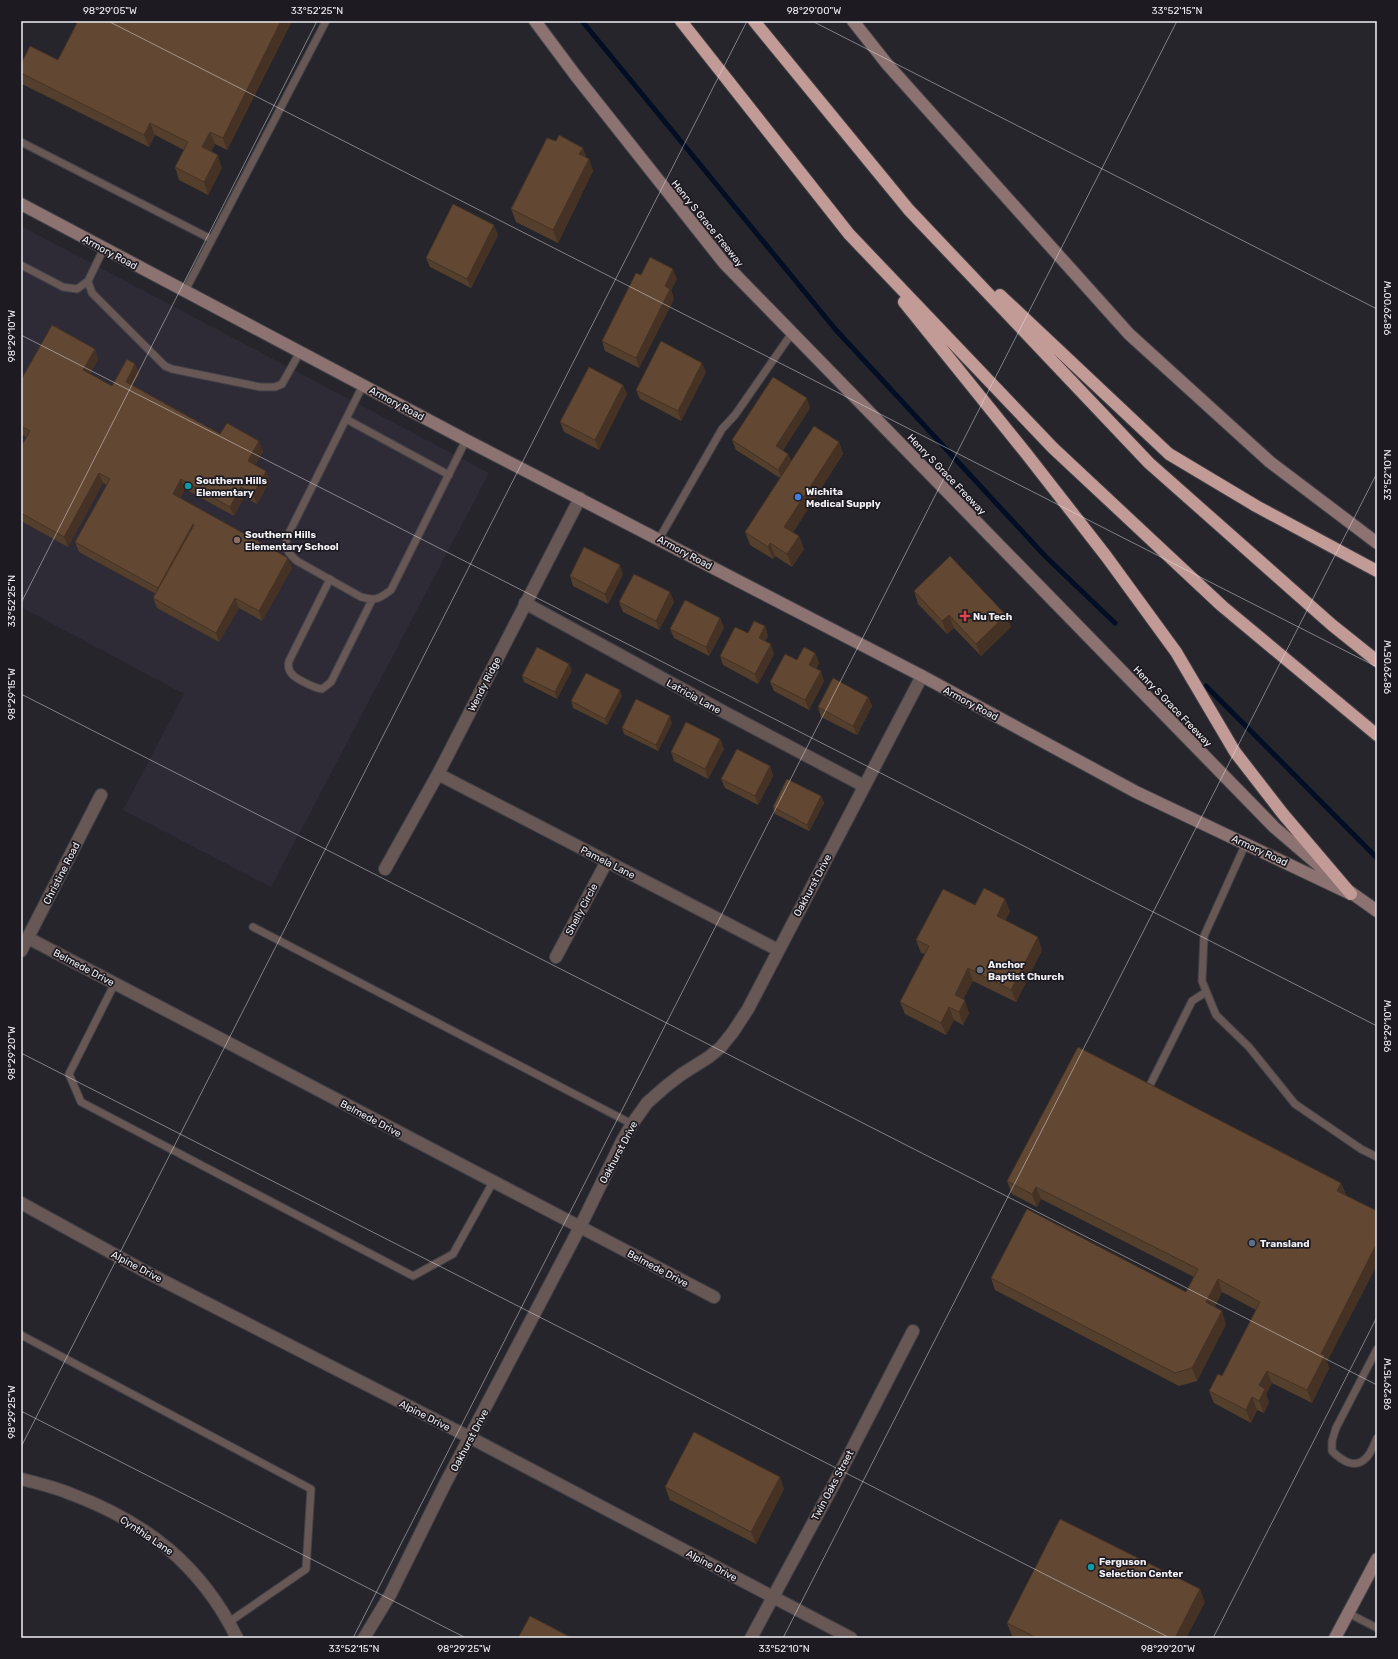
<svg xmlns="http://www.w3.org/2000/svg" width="1398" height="1659" viewBox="0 0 1398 1659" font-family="Rubik,sans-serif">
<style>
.built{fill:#2e2b37}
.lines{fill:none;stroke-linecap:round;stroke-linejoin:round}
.stream{stroke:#010e23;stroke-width:5}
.lane-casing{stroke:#424147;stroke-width:9}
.street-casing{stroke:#424147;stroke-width:14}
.secondary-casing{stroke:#424147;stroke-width:14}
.highway-casing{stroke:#424147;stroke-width:14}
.lane{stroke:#675755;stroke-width:7}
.street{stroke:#675755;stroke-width:12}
.secondary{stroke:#8c7270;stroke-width:12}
.highway{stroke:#c29a96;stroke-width:12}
.wall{fill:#543e2c}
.shaded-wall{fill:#453224}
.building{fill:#624833;stroke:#453224}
.ticks{fill:none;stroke:#f0eff3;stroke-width:1;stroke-opacity:0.45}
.culture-dot{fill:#0f9aa8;stroke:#1d1b21;stroke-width:1.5}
.shop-dot{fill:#3f7fe0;stroke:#1d1b21;stroke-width:1.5}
.education-dot{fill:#8d6e63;stroke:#1d1b21;stroke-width:1.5}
.health-dot{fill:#e0444e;stroke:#1d1b21;stroke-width:1.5}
.worship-dot{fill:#6b7280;stroke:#1d1b21;stroke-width:1.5}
.service-dot{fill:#5c6f8a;stroke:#1d1b21;stroke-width:1.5}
.labels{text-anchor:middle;stroke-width:3.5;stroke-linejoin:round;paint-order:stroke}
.street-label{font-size:10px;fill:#f0eff3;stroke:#1d1b21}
.poi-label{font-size:10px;font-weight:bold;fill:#f0eff3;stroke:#1d1b21;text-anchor:start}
.neatline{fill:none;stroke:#f0eff3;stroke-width:1.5}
.ticks-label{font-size:10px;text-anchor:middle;fill:#f0eff3}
</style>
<rect width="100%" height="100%" fill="#26252b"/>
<path class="built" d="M21,226L489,473L271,887L123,810L184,694L21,607Z"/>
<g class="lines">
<path class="stream" d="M582,21L836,330L1045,556L1115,623
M1206,686L1377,858"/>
<g class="lane-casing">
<path id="lane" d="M21,142L211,239
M104,248L88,281L92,293L165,366L172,369L260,387H275L282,384L300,352
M21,265L63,287L77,289L88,281
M185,291L326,21
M363,385L287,537C284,549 289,554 297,561L361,597C376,601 379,599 391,590L466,440
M346,419L449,475
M659,539L722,429L735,415L792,333
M330,579L289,661C288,665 288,669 291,673C295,679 315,688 322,689L331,682L372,600
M1246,843L1204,936L1202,981L1216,1015L1249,1047L1295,1104L1361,1149L1377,1157
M253,927L632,1124
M115,983L69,1074L81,1102L413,1276L453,1254L493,1182
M1151,1083L1192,1001L1206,992
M21,1335L311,1489L306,1569L229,1622
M1377,1349L1336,1428L1332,1441V1451C1341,1460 1355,1470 1366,1458C1371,1454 1374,1444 1377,1438
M1348,1613L1377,1628"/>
</g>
<g class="street-casing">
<path id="street" d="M525,603L724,712L864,786
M438,774L778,950
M385,869L438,774L580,498
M28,938L714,1297
M21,951L101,795
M556,957L607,861
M21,1203L148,1273L471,1438L851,1638
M21,1479C37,1483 55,1487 71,1494C146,1522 201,1565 237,1638
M364,1638L390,1595L445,1484L580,1227L622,1141L632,1124L647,1103L665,1087L682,1074L709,1057L721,1047L733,1032L748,1009L922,676
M751,1638L834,1484L913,1331"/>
</g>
<g class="secondary-casing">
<path id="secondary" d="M535,21L576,76L724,263L1274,827L1330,875
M853,21L887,64L1129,334L1270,462L1377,543
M21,204L466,440L922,676L1136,792L1351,894
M1346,889L1377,911
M1335,1638L1377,1559"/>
</g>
<g class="highway-casing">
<path id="highway" d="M681,21L849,234L1053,448L1222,606L1377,735
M754,21L909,210L1149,463L1332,625L1377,661
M1000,295L1169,454L1256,506L1377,571
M904,302L1025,452L1106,556L1176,652L1235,752L1283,814L1351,894"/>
</g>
<use href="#lane" class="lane"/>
<use href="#street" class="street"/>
<use href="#secondary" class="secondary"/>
<use href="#highway" class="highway"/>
</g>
<path class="wall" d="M78,21H292L227,150L215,144L211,152L222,168L208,195L179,180L175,167L184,150L155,135L149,147L22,84L21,80V64L58,60Z
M556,141L583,148L586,157L589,159L593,171L558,243L516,222L511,209Z
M498,235L471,288L430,267L426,258Z
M641,275L677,279L671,290L674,299L639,368L605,351L602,341Z
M95,349L98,359L90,374L112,386L135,364L139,374L132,385L220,434L263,451L255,465L270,481L257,504L244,497L234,516L185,489L180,498L292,568L262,621L239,608L219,642L157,608L153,598L156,594L79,552L75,542L107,485L103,483L68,547L21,521V447L26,437L21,434V380Z
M706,372L681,421L640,399L636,390Z
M623,385L627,394L599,450L564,432L560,422Z
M810,408L783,450L788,454L791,461L839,442L843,454L793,532L799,536L804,549L792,567L775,556L773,559L750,545L745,532L780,478L736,450L732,440Z
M623,574L608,604L573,586L570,576Z
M914,591L1006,615L1011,627L981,656L954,628L947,634L918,604Z
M670,592L674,602L659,630L623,612L619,602Z
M720,618L724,628L709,656L674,638L670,629Z
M765,626L768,636L765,641L774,654L758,684L723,665L720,656L748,633Z
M815,653L819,663L816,669L824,681L809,710L774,691L770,682L797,660Z
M572,670L557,699L524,682L522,676Z
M622,696L607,725L573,708L571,701Z
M868,697L872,706L857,735L821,717L818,707Z
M672,723L658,751L624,734L622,728Z
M720,739L724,749L708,779L674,761L671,752Z
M770,766L773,776L758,805L725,788L721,779Z
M821,796L824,803L809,831L775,814L773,807Z
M975,905L1010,911L1005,921L1042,950L1016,1002L973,981L963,999L969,1013L963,1025L954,1020L946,1035L905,1014L900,1002L925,954L921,953L916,940Z
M1007,1181L1341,1183L1346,1195L1327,1362L1329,1368L1312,1403L1272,1383L1266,1394L1269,1402L1264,1413L1257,1410L1251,1423L1214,1403L1209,1391L1222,1376L1256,1310L1222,1292L1215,1307L1226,1324L1197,1381L1179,1386L995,1290L991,1278L1186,1292L1194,1277L1041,1199L1037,1207L1012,1194Z
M665,1487L784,1489L756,1544L670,1500Z
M1205,1602L1186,1638H1016L1012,1636L1007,1623Z"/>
<path class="shaded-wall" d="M281,21H292L227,150L223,138Z
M150,123L155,135L149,147L144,135Z
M210,132L215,144L207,160L202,147Z
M583,148L587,160L579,154Z
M218,155L222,168L208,195L204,182Z
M589,159L593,171L558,243L553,230Z
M494,225L498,235L471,288L467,279Z
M673,269L677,279L671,290L674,299L639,368L636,358L665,286Z
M95,349L98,359L87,379L83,370Z
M702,363L706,372L681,421L678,411Z
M135,364L139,374L129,391L126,382Z
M623,385L627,394L599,450L595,440Z
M807,398L810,408L780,455L776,446Z
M259,441L263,451L252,470L248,461Z
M839,442L843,454L789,539L784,527Z
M788,454L792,464L782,479L778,470Z
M266,471L270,481L257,504L253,495Z
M99,473L103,483L68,547L64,537Z
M181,479L185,489L177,504L173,494Z
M241,487L244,497L234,516L230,507Z
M193,524L196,534L162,597L158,588Z
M799,536L804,549L792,567L787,554Z
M770,543L775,556L773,559L768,547Z
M288,558L292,568L262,621L259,611Z
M620,565L623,574L608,604L605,594Z
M670,592L674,602L659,630L656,621Z
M235,598L239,608L219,642L216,633Z
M949,615L954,628L947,634L942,621Z
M1006,615L1011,627L981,656L976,644Z
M720,618L724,628L709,656L706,647Z
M765,626L768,636L762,647L759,638Z
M771,644L774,654L758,684L755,674Z
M815,653L819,663L812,675L809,665Z
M569,664L572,670L557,699L555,692Z
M821,671L824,681L809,710L805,700Z
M620,690L622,696L607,725L605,719Z
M868,697L872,706L857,735L853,726Z
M670,716L672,723L658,751L656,745Z
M720,739L724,749L708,779L705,769Z
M770,766L773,776L758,805L755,796Z
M821,796L824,803L809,831L807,825Z
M1005,899L1010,911L1001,929L997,916Z
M1038,937L1042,950L1016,1002L1011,990Z
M968,968L973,981L959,1007L955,995Z
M965,1000L969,1013L963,1025L959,1012Z
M949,1007L954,1020L946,1035L941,1023Z
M1341,1183L1346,1196L1337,1191Z
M1036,1187L1041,1199L1037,1207L1032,1194Z
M1377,1243V1265L1327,1362L1329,1368L1312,1403L1307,1390L1321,1354Z
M1218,1279L1222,1292L1211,1315L1206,1302Z
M1222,1311L1226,1324L1197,1381L1192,1368Z
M1267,1371L1272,1383L1266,1394L1269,1402L1264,1413L1259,1401V1385Z
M1252,1397L1257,1410L1251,1423L1246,1410Z
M780,1477L784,1489L756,1544L751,1532Z
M1200,1589L1205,1602L1186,1638H1175Z"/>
<path class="building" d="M78,21H281L223,138L210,132L202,147L218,155L204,182L175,167L188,142L150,123L144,135L21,73V64L30,46L58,60Z
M559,135L583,148L579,154L589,159L553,230L511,209L547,138L556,141Z
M453,204L494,225L467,279L426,258Z
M650,257L673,269L665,286L670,289L636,358L602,341L636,273L641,275Z
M52,325L95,349L83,370L112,386L127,359L135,364L126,382L220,434L227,423L259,441L248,461L266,471L253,495L241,487L230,507L181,479L173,494L288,558L259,611L235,598L216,633L153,598L194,525L193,524L158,588L75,542L110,479L99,473L64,537L21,513V447L30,431L21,426V380Z
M661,341L702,363L678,411L636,390Z
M589,367L623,385L595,440L560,422Z
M773,377L807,398L776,446L788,454L778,470L732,440Z
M814,426L839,442L784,527L799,536L787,554L770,543L768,547L745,532Z
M584,547L620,565L605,594L570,576Z
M950,556L1006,615L976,644L949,615L942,621L914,591Z
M634,574L670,592L656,621L619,602Z
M685,600L720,618L706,647L670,629Z
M754,621L765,626L759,638L771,644L755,674L720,656L735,627L748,633Z
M537,647L569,664L555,692L522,676Z
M804,647L815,653L809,665L821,671L805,700L770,682L785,654L797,660Z
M586,673L620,690L605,719L571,701Z
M833,678L868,697L853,726L818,707Z
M636,699L670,716L656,745L622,728Z
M686,722L720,739L705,769L671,752Z
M737,749L770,766L755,796L721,779Z
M787,779L821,796L807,825L773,807Z
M984,888L1005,899L997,916L1038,937L1011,990L968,968L955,995L965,1000L959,1012L949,1007L941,1023L900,1002L929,946L916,940L943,889L975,905Z
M1078,1047L1341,1183L1337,1191L1377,1211V1243L1321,1354L1325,1355L1307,1390L1267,1371L1259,1385L1265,1389L1259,1401L1252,1397L1246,1410L1209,1391L1218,1374L1222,1376L1260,1302L1218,1279L1206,1302L1222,1311L1192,1368L1175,1373L991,1278L1027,1209L1186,1292L1198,1269L1036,1187L1032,1194L1007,1181Z
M694,1432L780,1477L751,1532L665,1487Z
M1060,1519L1200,1589L1175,1638H1037L1007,1623Z
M530,1616L572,1638H518Z"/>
<path class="ticks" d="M108,21L1377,667M812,21L1377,309M21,335L1377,1026M21,603L317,21M21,694L1377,1385M21,1053L1170,1638M21,1411L466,1638M21,1447L747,21M353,1638L1177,21M783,1638L1377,473M1213,1638L1377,1317"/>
<g class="culture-dot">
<circle cx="188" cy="486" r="4"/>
<circle cx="1091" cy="1567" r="4"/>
</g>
<circle class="shop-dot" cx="798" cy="497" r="4"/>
<circle class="education-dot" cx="237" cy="540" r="4"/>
<path class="health-dot" d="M963 610h4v4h4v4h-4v4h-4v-4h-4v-4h4z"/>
<circle class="worship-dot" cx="980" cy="970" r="4"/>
<circle class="service-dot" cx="1252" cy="1243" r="4"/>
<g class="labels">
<g class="street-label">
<text transform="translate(708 223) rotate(51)" y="4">Henry S Grace Freeway</text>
<text transform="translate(110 252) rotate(28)" y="4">Armory Road</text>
<text transform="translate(397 403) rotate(28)" y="4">Armory Road</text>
<text transform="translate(947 474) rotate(46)" y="4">Henry S Grace Freeway</text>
<text transform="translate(685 552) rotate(28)" y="4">Armory Road</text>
<text transform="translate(484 684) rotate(-63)" y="4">Wendy Ridge</text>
<text transform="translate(694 696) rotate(29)" y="4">Latricia Lane</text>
<text transform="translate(971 703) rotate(28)" y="4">Armory Road</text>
<text transform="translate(1173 706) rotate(46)" y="4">Henry S Grace Freeway</text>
<text transform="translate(1260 850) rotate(25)" y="4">Armory Road</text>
<text transform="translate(608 862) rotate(27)" y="4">Pamela Lane</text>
<text transform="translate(61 873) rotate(-63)" y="4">Christine Road</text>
<text transform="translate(812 885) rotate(-62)" y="4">Oakhurst Drive</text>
<text transform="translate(581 909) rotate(-62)" y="4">Shelly Circle</text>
<text transform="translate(84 967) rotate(28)" y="4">Belmede Drive</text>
<text transform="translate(371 1118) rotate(28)" y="4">Belmede Drive</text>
<text transform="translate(618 1152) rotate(-62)" y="4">Oakhurst Drive</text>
<text transform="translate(137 1266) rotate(28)" y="4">Alpine Drive</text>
<text transform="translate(658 1268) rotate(28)" y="4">Belmede Drive</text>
<text transform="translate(425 1415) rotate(27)" y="4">Alpine Drive</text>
<text transform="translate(469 1440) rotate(-62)" y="4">Oakhurst Drive</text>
<text transform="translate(832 1485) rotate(-62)" y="4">Twin Oaks Street</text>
<text transform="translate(147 1535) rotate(34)" y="4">Cynthia Lane</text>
<text transform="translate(712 1565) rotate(28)" y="4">Alpine Drive</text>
</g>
<g class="poi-label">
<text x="196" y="484">Southern Hills<tspan x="196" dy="12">Elementary</tspan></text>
<text x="806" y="495">Wichita<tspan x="806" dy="12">Medical Supply</tspan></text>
<text x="245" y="538">Southern Hills<tspan x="245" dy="12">Elementary School</tspan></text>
<text x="973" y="620">Nu Tech</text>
<text x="988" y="968">Anchor<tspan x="988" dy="12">Baptist Church</tspan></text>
<text x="1260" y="1247">Transland</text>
<text x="1099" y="1565">Ferguson<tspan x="1099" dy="12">Selection Center</tspan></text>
</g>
</g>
<rect width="1398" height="1659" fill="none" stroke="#1d1b21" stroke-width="44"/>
<rect x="22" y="22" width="1354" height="1615" class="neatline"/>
<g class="ticks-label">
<text x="110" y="14">98°29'05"W</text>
<text x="317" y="14">33°52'25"N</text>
<text x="814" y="14">98°29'00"W</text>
<text x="1177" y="14">33°52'15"N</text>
<text transform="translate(1387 308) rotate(-90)" y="4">98°29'00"W</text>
<text transform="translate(11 336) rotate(-90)" y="4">98°29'10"W</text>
<text transform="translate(1387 475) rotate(-90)" y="4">33°52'10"N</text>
<text transform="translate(11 601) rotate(-90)" y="4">33°52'25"N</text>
<text transform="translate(1387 667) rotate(-90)" y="4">98°29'05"W</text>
<text transform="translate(11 694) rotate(-90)" y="4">98°29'15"W</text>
<text transform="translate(1387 1026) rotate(-90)" y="4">98°29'10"W</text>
<text transform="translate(11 1053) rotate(-90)" y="4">98°29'20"W</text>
<text transform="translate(1387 1384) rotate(-90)" y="4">98°29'15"W</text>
<text transform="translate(11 1412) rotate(-90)" y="4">98°29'25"W</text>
<text x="354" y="1652">33°52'15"N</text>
<text x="464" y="1652">98°29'25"W</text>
<text x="784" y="1652">33°52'10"N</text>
<text x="1168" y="1652">98°29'20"W</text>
</g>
</svg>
